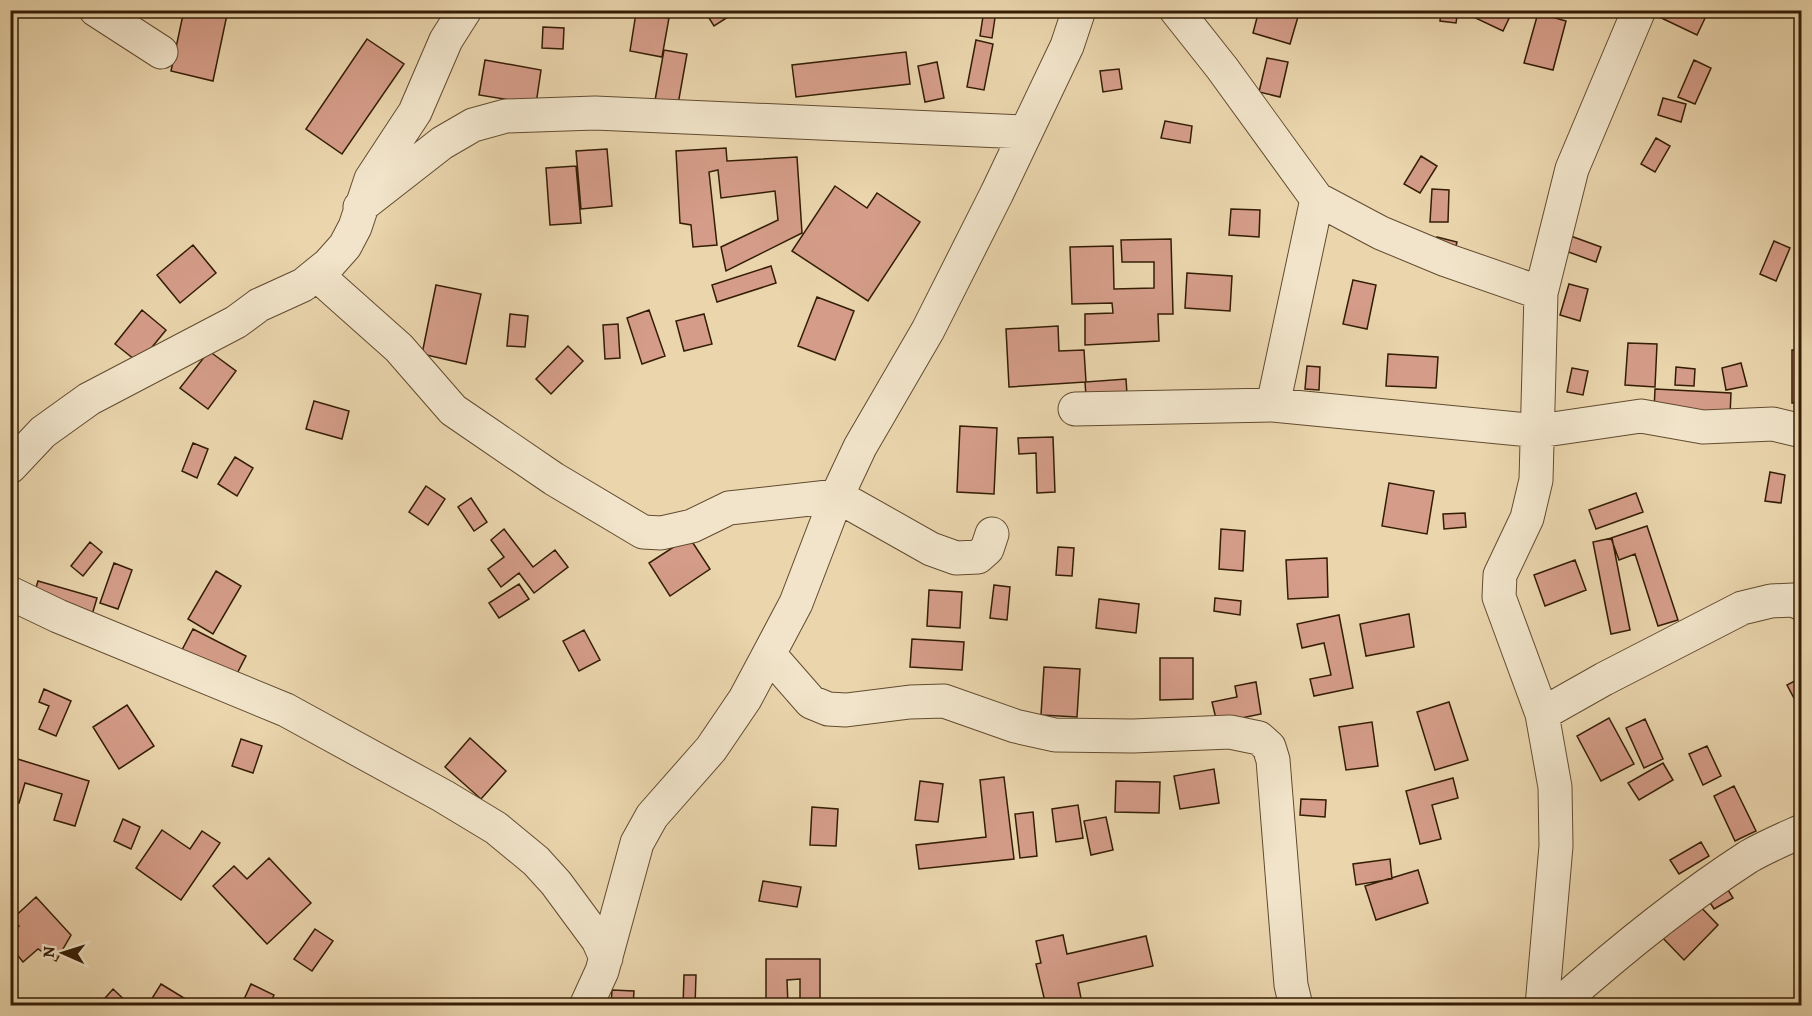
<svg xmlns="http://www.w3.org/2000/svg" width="1812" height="1016" viewBox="0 0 1812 1016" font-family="Alegreya,serif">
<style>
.building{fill:#d59d89;stroke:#341d05;stroke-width:1.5}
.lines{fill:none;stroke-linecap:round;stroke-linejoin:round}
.minor-casing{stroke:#624b2f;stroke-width:35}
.minor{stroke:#f1e4ca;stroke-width:33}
</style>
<rect width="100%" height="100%" fill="#ead5ad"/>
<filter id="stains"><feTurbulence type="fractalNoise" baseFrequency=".00333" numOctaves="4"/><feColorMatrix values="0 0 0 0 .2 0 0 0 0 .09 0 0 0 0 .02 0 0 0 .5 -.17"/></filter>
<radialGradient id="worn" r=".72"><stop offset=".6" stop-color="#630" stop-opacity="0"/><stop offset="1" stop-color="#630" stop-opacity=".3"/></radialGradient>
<path class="building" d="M184,10H228L213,81L171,71Z
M704,10H739L714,26Z
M984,10L996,11L992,38L980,36Z
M1259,10H1300L1290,44L1253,33Z
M1441,10H1458L1456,23L1440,21Z
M1469,10H1513L1503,31L1467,14Z
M1652,10H1706L1708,12L1697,35L1651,13Z
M636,13L669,18L662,57L630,51Z
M1538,13L1566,21L1553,70L1524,63Z
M543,27L564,28L563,49L542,48Z
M367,39L404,64L342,154L306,129Z
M976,40L993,44L984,90L967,87Z
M664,50L687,54L677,110L654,106Z
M906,52L910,84L796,97L792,65Z
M1267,58L1288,62L1280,97L1259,92Z
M485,60L541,70L536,104L479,95Z
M1694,60L1711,68L1695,104L1678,97Z
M937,62L944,98L925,102L918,66Z
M1119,69L1122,89L1103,92L1100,71Z
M1663,98L1686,104L1681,122L1658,115Z
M1165,121L1192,126L1190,143L1161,138Z
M1656,138L1670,146L1655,172L1641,164Z
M726,148L727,161L797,157L802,233L726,271L721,247L778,220L775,191L721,198L718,170L709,172L717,245L693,247L691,225L680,223L676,151Z
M607,149L612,206L581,209L576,151Z
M1421,156L1437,166L1420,193L1404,184Z
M576,166L581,223L550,225L546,168Z
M835,186L867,208L877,193L920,222L868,301L792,251Z
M1432,189L1449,190L1448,222H1430Z
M1231,209L1260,210L1259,237L1229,235Z
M1557,231L1601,247L1596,262L1552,246Z
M1437,237L1457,242L1453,258L1433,253Z
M1171,239L1173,314H1158L1159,341L1085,345V314L1113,313L1112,303L1072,304L1070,247L1113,246L1114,289L1154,288V262H1122L1121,240Z
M1774,241L1790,248L1776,281L1760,274Z
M193,245L216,273L180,303L157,275Z
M771,266L776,283L717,302L712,285Z
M1187,273L1232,276L1230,311L1185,308Z
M1353,280L1376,285L1367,329L1343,324Z
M1569,284L1588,289L1580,321L1560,315Z
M436,285L481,294L466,364L422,354Z
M817,297L854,311L835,360L798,346Z
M142,310L166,330L139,363L115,344Z
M649,310L665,356L642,364L627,318Z
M510,314L528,316L525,347L507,346Z
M704,314L712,344L684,351L676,321Z
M618,324L620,358L605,359L603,325Z
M1058,326L1059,351L1084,350L1086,382L1126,379L1128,409L1087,411L1085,382L1009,387L1006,329Z
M1628,343L1657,344L1655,387L1625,385Z
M568,346L583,361L551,394L536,379Z
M1792,350H1802V403H1792Z
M209,351L236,371L208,409L180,388Z
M1388,354L1438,357L1436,388L1386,386Z
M1741,363L1747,386L1726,390L1722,368Z
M1307,366L1320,367L1319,390L1305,389Z
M1676,367L1695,369L1694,386L1675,385Z
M1572,368L1588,371L1583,395L1567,392Z
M1655,389L1731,393L1730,415L1654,411Z
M314,401L349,411L342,439L306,429Z
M960,426L997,428L994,494L957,492Z
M1053,437L1055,492L1037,493L1036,453L1019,454L1018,438Z
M193,443L208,449L197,478L182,471Z
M235,457L253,468L237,496L218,484Z
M1770,472L1785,475L1781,503L1765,501Z
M1389,483L1434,491L1427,534L1382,526Z
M426,486L445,499L428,525L409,512Z
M1636,493L1643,512L1596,529L1589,510Z
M471,498L487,522L474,531L458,507Z
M1465,513L1466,527L1444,529L1443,514Z
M1647,526L1678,620L1658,626L1635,554L1619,560L1611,538Z
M504,529L533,567L555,550L568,567L534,593L519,573L501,587L488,569L504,557L491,540Z
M1221,529L1245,531L1243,571L1219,569Z
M689,537L710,569L670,596L649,563Z
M1612,538L1630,630L1611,634L1593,542Z
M90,542L102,552L83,576L71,566Z
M1058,547L1074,548L1072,576L1056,575Z
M1327,558L1328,597L1288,599L1286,560Z
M1575,560L1586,590L1545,606L1534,575Z
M114,563L132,570L118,609L100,603Z
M216,571L241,586L213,634L188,619Z
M38,581L97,598L86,635L27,618Z
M519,584L529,599L499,618L489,603Z
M994,585L1010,587L1007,620L990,618Z
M929,590L962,592L960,628L927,626Z
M1215,598L1241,601L1240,615L1214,611Z
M1099,599L1139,604L1136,633L1096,628Z
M1409,614L1414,647L1366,656L1360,624Z
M1339,615L1353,688L1314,696L1310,679L1331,675L1324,643L1302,648L1297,624Z
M193,629L246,656L227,693L174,665Z
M584,630L600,660L579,671L563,641Z
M912,639L964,642L962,670L910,667Z
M1160,658H1193V699L1160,700Z
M1044,667L1080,669L1077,717L1041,715Z
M1802,677V696L1795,700L1787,685Z
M1256,682L1261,714L1217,723L1212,702L1237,697L1235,686Z
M44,689L71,701L56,736L39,729L49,706L39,702Z
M1449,702L1468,760L1435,770L1417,712Z
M127,705L154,746L119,769L93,727Z
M1609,718L1634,764L1601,781L1577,736Z
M1645,719L1663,759L1644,768L1626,728Z
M1372,722L1378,766L1346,770L1339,727Z
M470,738L506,771L481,799L445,767Z
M241,739L262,746L253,773L232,766Z
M1707,746L1721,776L1703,785L1689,754Z
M11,757L89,781L75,826L54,820L62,794L25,783L19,803L10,800Z
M1663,763L1673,780L1639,800L1628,783Z
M1214,769L1219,803L1180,809L1174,776Z
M1004,777L1014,859L919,869L916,845L986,837L980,780Z
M1453,778L1458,798L1432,805L1441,839L1420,844L1406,791Z
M920,781L943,784L938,822L915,820Z
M1116,781L1160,782L1159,813L1115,812Z
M1734,786L1756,831L1735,841L1714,796Z
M1301,799L1326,800L1325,817L1300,815Z
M1078,805L1083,838L1056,842L1052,809Z
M812,807L838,809L836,846L810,845Z
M1033,812L1037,856L1020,858L1015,814Z
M1106,817L1113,850L1091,855L1084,821Z
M123,819L140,827L131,849L114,841Z
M162,830L190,849L202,831L220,843L181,900L136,868Z
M1701,842L1709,856L1679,874L1670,860Z
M269,858L311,903L267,944L213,886L234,866L247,879Z
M1390,859L1392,879L1356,885L1353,864Z
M1418,870L1428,903L1376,920L1365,886Z
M763,881L801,887L797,907L759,901Z
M1725,885L1733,898L1714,909L1706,896Z
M36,897L71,935L56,961L38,949L23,962L10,946V933L19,926L10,921Z
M1692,898L1718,925L1684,960L1657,932Z
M315,929L333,941L312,971L294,959Z
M1063,935L1067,954L1146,936L1153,966L1078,983L1082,1003L1046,1006L1036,964L1041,963L1036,941Z
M766,959H820V1001H800V979L787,980L788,1006H766Z
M684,975H696L695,1006H683Z
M161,984L197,1006H159L151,1000Z
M251,984L274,995L269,1006H241Z
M113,989L131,1006H98Z
M612,990L634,991L633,1006H611Z"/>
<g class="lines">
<g class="minor-casing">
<path id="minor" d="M96,10L161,52
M1176,10L1222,68L1317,199L1381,233L1446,260L1541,293
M360,207L442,143L473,125L506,116L595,113L1026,132
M317,275L399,348L453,410L554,479L643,532L661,533L692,526L729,508L837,496L931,549L956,558L978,557L987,549L992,534
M1273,405L1317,199
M1075,409L1273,405L1539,431L1641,416L1703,427L1773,424L1802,431
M10,467L43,432L89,399L236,322L259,305L303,285L329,264L345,246L355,227L371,179L415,112L446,40L465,10
M10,593L58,616L286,710L443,796L496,828L536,861L556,883L598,940L606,958
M769,654L811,702L828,709L846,710L910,702L944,701L1015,726L1055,735L1133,736L1230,732L1259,738L1269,747L1273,760L1291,985L1296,1006
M1542,714L1604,679L1742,608L1771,601L1793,600L1802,604
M586,1006L602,971L637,843L652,816L711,749L745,699L769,654L796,603L837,496L860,447L928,330L997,193L1067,46L1079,10
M1542,1006L1556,846L1555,787L1542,714L1499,597L1500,575L1527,518L1536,480L1541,293L1572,169L1639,10
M1557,1006C1618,952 1680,901 1748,857C1765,847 1784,839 1802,831"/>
</g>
<use href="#minor" class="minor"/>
</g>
<rect width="1812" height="1016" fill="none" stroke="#ead5ad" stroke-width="36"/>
<rect x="12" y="12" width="1788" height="992" fill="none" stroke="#341d05" stroke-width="3"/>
<rect x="18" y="18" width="1776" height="980" fill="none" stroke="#341d05" stroke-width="1.5"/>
<g transform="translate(63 953) rotate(273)" stroke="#f1e4ca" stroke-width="4.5" paint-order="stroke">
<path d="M0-4.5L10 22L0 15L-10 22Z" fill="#341d05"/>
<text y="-9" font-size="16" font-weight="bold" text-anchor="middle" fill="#341d05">N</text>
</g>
<rect width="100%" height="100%" filter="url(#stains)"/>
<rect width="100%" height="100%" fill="url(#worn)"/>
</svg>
